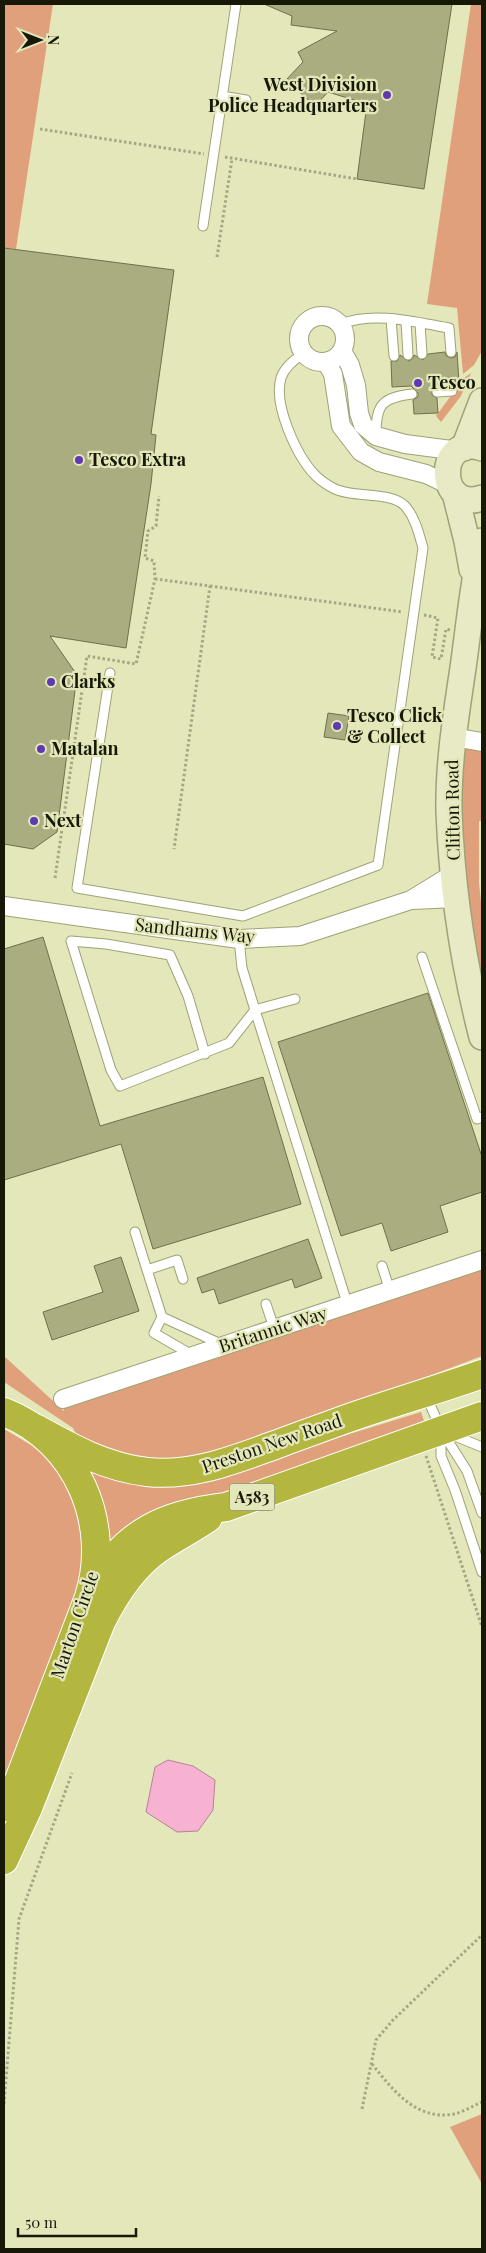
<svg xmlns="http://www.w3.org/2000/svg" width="486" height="2253" viewBox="0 0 486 2253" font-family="'Playfair Display',serif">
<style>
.green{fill:#e0a07b}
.water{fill:#f7b2d1;stroke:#b48494}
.building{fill:#aaad80;stroke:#6e7147}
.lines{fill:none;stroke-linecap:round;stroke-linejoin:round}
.lane-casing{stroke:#9fa276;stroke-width:11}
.street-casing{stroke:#9fa276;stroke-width:20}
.secondary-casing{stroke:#9fa276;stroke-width:28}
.highway-casing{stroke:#fff;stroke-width:30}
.path{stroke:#a4a782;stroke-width:3;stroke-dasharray:2.5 2.5;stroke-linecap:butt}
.lane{stroke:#fff;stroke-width:9}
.street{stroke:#fff;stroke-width:18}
.secondary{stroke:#e8e9c5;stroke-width:25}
.highway{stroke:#b3b73f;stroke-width:28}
.poi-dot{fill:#5d3ab2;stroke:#e4e7b9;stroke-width:2}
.labels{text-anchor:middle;stroke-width:4.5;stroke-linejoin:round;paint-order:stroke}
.shield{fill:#e4e7b9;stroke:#54563c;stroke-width:1}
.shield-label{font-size:16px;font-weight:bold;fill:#171807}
.poi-label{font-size:18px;font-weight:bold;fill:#171807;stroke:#e4e7b9;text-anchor:start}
.street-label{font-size:18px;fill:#171807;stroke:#e4e7b9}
</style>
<rect width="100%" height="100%" fill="#e4e7b9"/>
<path class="green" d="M4,4H53L16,249L4,248Z
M471,4L482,5V351L474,365L463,374L457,308L427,304Z
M471,373L461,396L441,422L436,416L464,378Z
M453,737L482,742V821H479V883L482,912V1037L469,988Z
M482,1260V1356L390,1391L365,1406L148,1472L81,1444L73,1428L4,1382V1356L64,1411L63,1399Z
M421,1412L426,1427L109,1550L87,1469L278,1456Z
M4,1429L31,1445L53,1463L70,1489L84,1534L81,1578L4,1779Z
M482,2114V2184L450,2127Z"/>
<path class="water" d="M168,1760L193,1766L215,1780L213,1810L198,1831L177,1832L146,1812L155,1767Z"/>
<path class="building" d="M264,4H452L424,189L357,179L367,104L328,92L315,106L286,80L303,62L298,52L337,31L291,25L292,16Z
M4,248L174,270L151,434L156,435L151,484L126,648L50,636L77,675L57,832L33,849L4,844Z
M445,352L446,356L451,358L455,357L457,352L459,382L452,377L447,379L446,383L437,384L432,389V395L437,398L438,413L414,414L413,400L418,397V393L411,386L392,387L391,361H397L400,355L409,361L413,358L414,355L423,360L428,354Z
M328,713L349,716L345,740L324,737Z
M43,937L100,1126L263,1077L301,1204L153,1249L121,1144L4,1180V949Z
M428,993L482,1157V1192L440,1206L448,1232L391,1251L382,1223L341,1236L278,1042Z
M308,1239L322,1278L295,1288L292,1279L219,1304L214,1289L202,1293L197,1278Z
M121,1257L139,1311L52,1340L43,1312L103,1292L94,1266Z"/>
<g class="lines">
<g class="lane-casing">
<path id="lane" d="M222,96L246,100
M203,226L236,4
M391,319L394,356
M406,321L408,355
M420,323L422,354
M341,324C374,311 415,322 449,328L451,352
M437,392L452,391V383
M376,435C376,404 382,398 412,394
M110,673L77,888L243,916L378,865L423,548C419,534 415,517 405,506C391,491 353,498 335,489C329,486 321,481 316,476C297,457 273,405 281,378C284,368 295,359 304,353
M422,957L477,1119L482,1117
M295,999L255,1010L348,1306
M205,1054L188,996L170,955L106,944L71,941L111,1070L120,1086L229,1043L255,1010L242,968L239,939
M135,1232L147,1270
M382,1266L390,1291
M183,1279L177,1260L147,1270L162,1317L154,1333L192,1355
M266,1304L274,1328
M162,1317L223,1345
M426,1395L441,1430L467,1471L482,1513
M441,1433V1456L455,1490L482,1572
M450,1434L482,1447"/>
</g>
<g class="street-casing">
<path id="street" d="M299 339a23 23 0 1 1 46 0a23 23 0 1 1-46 0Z
M342,351L350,365L356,385L359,413L363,425L376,436L405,444L459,451
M326,362L333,374L341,426L361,452L379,462L426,474L449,485
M453,737L482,742
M412,900L456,898
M4,906L239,939L300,936L411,900L455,873
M63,1399L482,1260"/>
</g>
<g class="secondary-casing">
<path id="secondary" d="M464,448L482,401
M482,448C435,433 437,514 482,498
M455,493L467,541L472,569
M482,541C473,583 469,625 463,668C456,715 448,764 449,812C452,888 463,963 482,1037"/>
</g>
<g class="highway-casing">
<path id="highway" d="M4,1412C77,1440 112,1524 89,1597L19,1780L4,1807
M35,1428C71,1448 105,1467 147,1472C192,1477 233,1460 275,1445C298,1436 322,1428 346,1419C391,1403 437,1390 482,1374
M94,1587C125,1531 166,1514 226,1507L482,1416
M4,1860L28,1808L101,1622C115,1594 132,1567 158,1549C174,1538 192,1529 208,1518"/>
</g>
<path class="path" d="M40,129L204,154
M225,157L357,179
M217,257L232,159
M155,579L210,586L174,849
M210,586L403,612
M424,615L438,618L432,657L441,659L446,629L450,630
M55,878L87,656L136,664L155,579L154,561L145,558L148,531L156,526L159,496
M426,1456L482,1627
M372,2064C393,2090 416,2121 454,2114C463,2112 473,2106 482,2102
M4,2104L19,1919L72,1773
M362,2109L376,2040L393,2020L482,1935"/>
<use href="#lane" class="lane"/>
<use href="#street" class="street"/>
<use href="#secondary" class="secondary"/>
<use href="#highway" class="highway"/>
</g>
<g class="poi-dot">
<circle cx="387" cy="95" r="5"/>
<circle cx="418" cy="383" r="5"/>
<circle cx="79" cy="460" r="5"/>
<circle cx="51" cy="682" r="5"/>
<circle cx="337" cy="726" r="5"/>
<circle cx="41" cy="749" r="5"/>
<circle cx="34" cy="821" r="5"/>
</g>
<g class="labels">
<rect class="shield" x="229.5" y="1483.5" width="45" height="27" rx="4"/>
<g class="shield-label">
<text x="252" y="1503">A583</text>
</g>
<g class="poi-label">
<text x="377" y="91" text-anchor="end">West Division<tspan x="377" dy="21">Police Headquarters</tspan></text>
<text x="428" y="389">Tesco</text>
<text x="89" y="466">Tesco Extra</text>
<text x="61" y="688">Clarks</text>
<text x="347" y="722">Tesco Click<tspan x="347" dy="21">&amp; Collect</tspan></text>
<text x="51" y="755">Matalan</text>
<text x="44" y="827">Next</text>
</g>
<g class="street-label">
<text transform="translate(453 810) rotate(-91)" y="6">Clifton Road</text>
<text transform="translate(195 931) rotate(6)" y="6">Sandhams Way</text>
<text transform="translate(273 1330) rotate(-18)" y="6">Britannic Way</text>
<text transform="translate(272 1444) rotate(-19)" y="6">Preston New Road</text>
<text transform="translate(75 1625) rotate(-71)" y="6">Marton Circle</text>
</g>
</g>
<rect width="486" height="2253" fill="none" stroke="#171807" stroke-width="10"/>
<g transform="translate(40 40) rotate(90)" stroke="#e4e7b9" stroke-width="4" paint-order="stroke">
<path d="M0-4L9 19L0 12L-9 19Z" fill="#171807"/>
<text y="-8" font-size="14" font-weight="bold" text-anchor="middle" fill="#171807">N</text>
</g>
<path d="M18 2228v8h118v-8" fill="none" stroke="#171807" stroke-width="2.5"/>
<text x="25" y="2228" font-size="15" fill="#171807" stroke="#e4e7b9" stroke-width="4" paint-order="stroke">50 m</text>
</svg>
